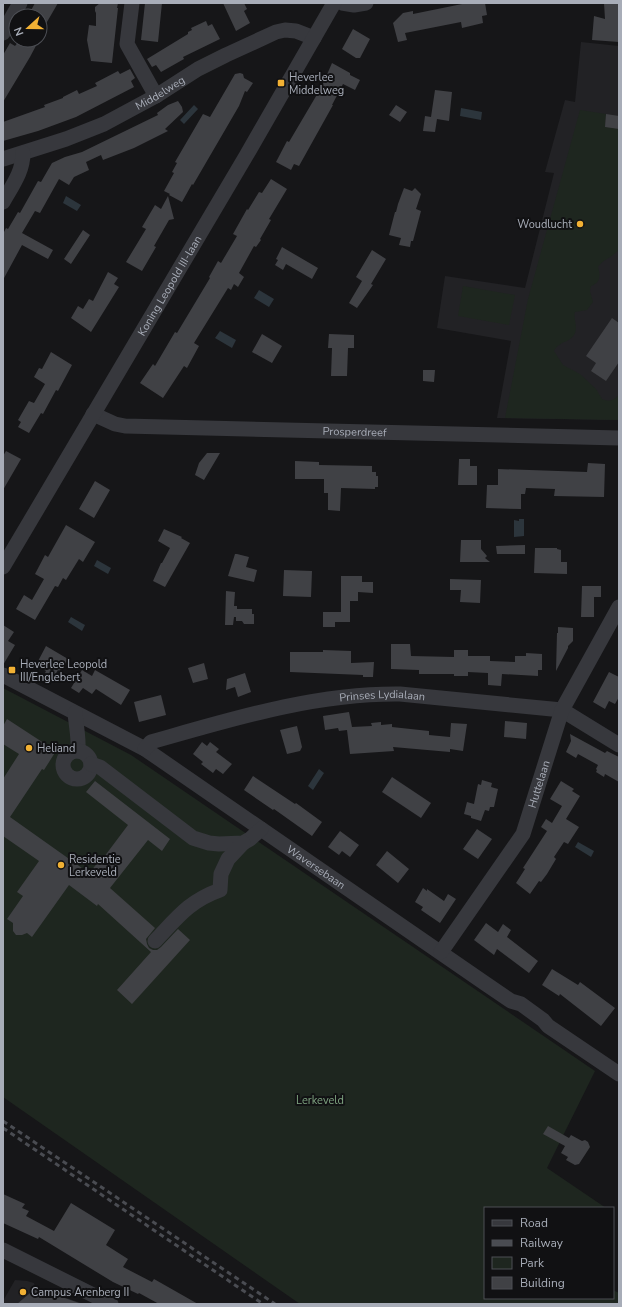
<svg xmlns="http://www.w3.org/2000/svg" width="622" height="1307" viewBox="0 0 622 1307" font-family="'Nunito Sans',sans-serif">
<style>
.built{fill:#222225}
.green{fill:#1e261f}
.water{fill:#2c353c}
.building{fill:#404145}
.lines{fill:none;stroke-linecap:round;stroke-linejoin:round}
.minor{stroke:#37383d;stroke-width:15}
.rail{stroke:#4a4c52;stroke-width:3;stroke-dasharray:5 4;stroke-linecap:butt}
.poi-dot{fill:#f2b134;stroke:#111113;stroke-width:1.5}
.labels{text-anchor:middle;stroke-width:4;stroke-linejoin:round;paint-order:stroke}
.poi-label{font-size:11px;fill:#a8adb8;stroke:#111113;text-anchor:start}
.street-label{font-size:11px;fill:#a8adb8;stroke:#111113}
.park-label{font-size:11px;fill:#7fa381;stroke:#111113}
</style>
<rect width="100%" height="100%" fill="#161618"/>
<path class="built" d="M581,42L619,46V420L497,418L511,341L437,328L445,276L525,288L554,173L545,172L565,100L575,102Z
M15,1280L27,1281L34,1283L36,1292H39L40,1289L84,1304H3V1301Z"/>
<path class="green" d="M580,110L606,114L605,127L619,129V249C613,258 604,258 598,267C601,276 600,283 591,286L590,291L593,302L587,310L575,312C573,319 578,326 575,333C571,343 560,340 554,351L563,365L580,374L596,389L602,399C609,402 613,401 619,395V420L505,418L528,299Z
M463,286L515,295L509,325L458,316Z
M3,688L131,755L595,1071L547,1168L606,1208H485V1298H613V1290L619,1293V1304H300L3,1097Z"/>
<path class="water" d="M194,105L198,109L184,124L180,120Z
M461,108L482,112L481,120L460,116Z
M66,196L81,205L77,211L63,203Z
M259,290L274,299L269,307L254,298Z
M220,331L236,340L232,348L215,338Z
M519,519H524V536L514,537V520L519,521Z
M97,560L111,568L108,574L94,566Z
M71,617L85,625L82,631L68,622Z
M319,769L324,773L313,790L308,786Z
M578,842L594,851L591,857L575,847Z"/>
<path class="building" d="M35,3H58L40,34V16H28Z
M100,3H118L117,8H118L112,63L91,61L87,40L89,25L96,26V13L95,11V7Z
M145,3H162L158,42L141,40Z
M223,3H244L247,9L244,11L250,23L236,31Z
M467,3H485L487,15L482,16L483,23L462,28L461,22L405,33L407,40L398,42L393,23L403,13L413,11V14Z
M604,3H619V42L592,40L594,16L605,19Z
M206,21L208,26L212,24L220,39L183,57L184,59L161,72L156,65L152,67L147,59L188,34V32L192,30L191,28Z
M353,29L370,39L360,58H356L342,49Z
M20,40H39L30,57L3,102V55L10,43L15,46Z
M332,63L350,73V75L360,80L355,90L343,84L332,105H333L299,166L294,164L291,170L276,162L287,141L289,142L322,86Z
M130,69L135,78L131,81L134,87L76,117L38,131L3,141V122L45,107L44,105L63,98V97L77,90L79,94L97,86L95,83L118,71L120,74Z
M240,73L243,74L244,78L253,83L247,92L245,91L239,106L193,185L192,184L182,202L169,195L170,194L164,191L174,173L172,172L177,163L175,162L203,114L210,117L235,74Z
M435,90L452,92L449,121L437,119L435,132L423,131L425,116L431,117Z
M178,101L182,107L183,112L165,129L168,131L134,148L103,160L101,155L86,162L89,170L74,177L69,185L59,179L40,213L35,211L22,233L53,250L48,259L22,245L3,280V234L6,228L8,229L18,212L20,213L38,181L41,182L52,163L65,157L82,152L158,115L157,113L168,105Z
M396,105L407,112L400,122L389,115Z
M606,114L619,116V129L605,127Z
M271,179L287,189L269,219L271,220L260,239L261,240L256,247L254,246L239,273L244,277L238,287L234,284L231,290L228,288L194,343L199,346L187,368L184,366L163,398L140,383L153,364L155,366L175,332L177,333L210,278L209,277L218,261L221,263L237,236L233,234L247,209L248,210L259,192L262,193Z
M404,188L412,191L415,188L421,194L416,209L421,211L413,241H411L410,247L399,245L401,238L389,235L395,212H396L398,204Z
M168,196L174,219L169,220L154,246L156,247L142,271L126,262L146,229L142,227L155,205L161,209Z
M83,230L90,235L71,264L64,259Z
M282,247L318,268L312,279L286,264L283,270L275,265L278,260L276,259Z
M372,250L386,259L371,284L373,285L357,308L349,303L362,281L356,277Z
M108,272L118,278L114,284L119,287L91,332L71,318L78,306L83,309L89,299L93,301Z
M612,318L619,323V362L606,381L591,371L596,363L586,356Z
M262,334L282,346L272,363L252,352Z
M329,334L354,335V348H348L347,376H331L332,348H328Z
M51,352L72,365L58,391L56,390L43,414L41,413L29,433L18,427L21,422L18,420L29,401L34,403L45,384L34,377L39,368L42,369Z
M423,370H435L434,382L423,381Z
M6,451L21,459L3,490V456Z
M207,453H220L204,480L195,475L199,463Z
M459,459H470V466H477V485H458Z
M295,461L319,462V465L372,466V472H376V476H378V487H375V489L341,488L340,511L328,510V493H324V479H295Z
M588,463L605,464L604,497L554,496L555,489L526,488L525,494H521V509L486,508L487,485H498V469L587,472Z
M95,481L110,490L94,518L79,509Z
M66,525L95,542L83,562L79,559L66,580L63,578L58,587L55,586L35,620L16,609L24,595L32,600L44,579L35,574L45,555L48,557Z
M164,529L182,537L181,538L190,543L165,587L153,581L161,563H162L170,548L158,541Z
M461,540H481V549L487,556L485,558L490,562H460Z
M525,545V554H497L496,546Z
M535,548H557V549L561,550V562H567V574L534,573Z
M235,554H237L249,557L246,567L257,570L254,582L228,576Z
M284,570L312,571L311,597L283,596Z
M341,576H362V582H373V593L358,592V601H350V622H335V627H323V612H341Z
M450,579L481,580L480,603L460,602L461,590H450Z
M582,586H601V597H594V617H581Z
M226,591L235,592L234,606H237V609H252V614H254V624H244L242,621H236V617H234L233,625H225Z
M3,625L14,632L8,641L15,645L3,665Z
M558,627L573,628V641L568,646V648L556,671L557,633H558Z
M391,644H410L411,656L454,657V650H468V656H490V661L515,662V656H526V653L542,654V670H538V676L502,674L501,686L488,685V673L468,672V676H454V674H419V670L391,669Z
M46,646L68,659L61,672L58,670L53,678L45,673L46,671L36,665Z
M323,650L351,651V663L374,662L373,677H363V675L290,672V652H323Z
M204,663L208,679L193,683L188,668Z
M82,670L92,676L95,670L130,690L121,705L96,689L92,694L83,688L79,693L71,688Z
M609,672L619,677V697L615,704L609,701L605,709L593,702Z
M245,673L251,692L238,697L235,687L226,690L227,679Z
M161,695L166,715L139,722L134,702Z
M349,712L352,727L372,726L371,723L381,722V725L392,724V727L429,731V735L450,737L451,723L467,724L463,751L450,749V752L393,747L394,751L350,754L347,730L339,731L338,728L325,730L323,716Z
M7,719L56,751L44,770L42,769L10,817L89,873L100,860L101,861L128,825L86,792L95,781L170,839L162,851L148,840L110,888L155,928L146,939L147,944L149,948L153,950H157L161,947L178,929L190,940L132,1004L117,990L151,952L98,904L97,906L69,885L32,937L27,933L22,935H16L13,931V923L7,919L23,896L17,892L39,861L3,836V779L19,754L3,744V726Z
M505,721L527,723L526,739L504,737Z
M297,726L302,747L300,751L287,754L280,730Z
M570,734L605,753L607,751L619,757V782L605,774L604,777L596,772L597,770L596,769L598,765L578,754L576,758L566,752L571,741Z
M202,742L207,746L210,742L219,749L216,752L232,764L223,774L216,769L213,773L201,764L203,762L193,754Z
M253,776L295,804L296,803L322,822L312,836L274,809L273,810L244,790Z
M392,777L431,803L421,818L382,792Z
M482,780L492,783L491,787L498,789L494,807H490L489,811L485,810L481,821L471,818V816L464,814L467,802L474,804L478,784L481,785Z
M561,781L574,789L572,791L580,796L566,819L579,827L568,844L564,842L554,857L556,859L547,874L541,882L539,881L530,894L516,883L525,869L523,868L547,831L541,827L546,819L552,823L562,806L550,799Z
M477,829L492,839L478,859L463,849Z
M340,831L359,845L350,857L342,851L339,855L328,847Z
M387,851L409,869L398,883L376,865Z
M423,888L427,891V889L444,901L448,894L456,899L440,923L421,910L423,907L415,902Z
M486,923L498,932L503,924L511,930L507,937L538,961L529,973L497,949L494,955L474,940Z
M552,969L578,985L580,982L615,1008L601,1026L560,994L559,996L542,985Z
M548,1126L569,1138L571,1135L582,1141L585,1140L588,1142L590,1147L579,1164L575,1165L566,1160L568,1157L561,1153L565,1146L543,1134Z
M3,1194L25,1204L22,1208L29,1211L26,1216L54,1231L71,1203L115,1230L106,1245L128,1259L123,1267L152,1282L154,1279L198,1304H159L139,1293L138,1294L113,1282L39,1237L38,1239L3,1223Z
M36,1288L79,1303V1304H17Z"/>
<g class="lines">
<g class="minor">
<path d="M132,3L127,44L156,96"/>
<path d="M342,3L354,5L366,3"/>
<path d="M3,33L20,3"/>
<path id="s1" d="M3,159L66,139L104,124L156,96L198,69L226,55L276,32L285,30L296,31L314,38"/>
<path d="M3,202C12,186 23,172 23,153"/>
<path id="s2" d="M93,414L115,424L125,426L619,438"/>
<path id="s3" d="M3,567L246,156L334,3"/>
<path id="s4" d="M3,675L145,749L486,984L511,1001L521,1004L543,1020L548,1026L619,1074"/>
<path d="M75,713C76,725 79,738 78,751"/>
<path id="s5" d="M145,749L151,742C232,719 315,693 400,694L562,710L619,745"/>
<circle cx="77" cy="765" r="14"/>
<path d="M91,764L100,767L193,838L209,843L219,844L243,843L250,839L261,829"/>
<path d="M155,941C177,918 189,901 220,890L221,874L228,859L243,843"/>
<path id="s6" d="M441,952L523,834L562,710L619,607"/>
<path d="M3,1250L111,1304"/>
</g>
<path class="rail" d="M3,1121L275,1304
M3,1128L263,1304"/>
</g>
<g class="poi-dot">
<rect x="277" y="79" width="8" height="8" rx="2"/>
<circle cx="580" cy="224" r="4"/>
<rect x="8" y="666" width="8" height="8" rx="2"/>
<circle cx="29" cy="748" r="4"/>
<circle cx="61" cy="865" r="4"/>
<circle cx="23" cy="1292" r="4"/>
</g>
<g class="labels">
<g class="poi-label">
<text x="289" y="81">Heverlee<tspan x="289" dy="13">Middelweg</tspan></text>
<text x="572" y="228" text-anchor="end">Woudlucht</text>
<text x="20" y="668">Heverlee Leopold<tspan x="20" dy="13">III/Englebert</tspan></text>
<text x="37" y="752">Heliand</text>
<text x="69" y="863">Residentie<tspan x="69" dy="13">Lerkeveld</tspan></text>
<text x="31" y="1296">Campus Arenberg II</text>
</g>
<g class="street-label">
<text dy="4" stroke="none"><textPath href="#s1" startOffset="171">Middelweg</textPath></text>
<text dy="4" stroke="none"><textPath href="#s3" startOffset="327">Koning Leopold III-laan</textPath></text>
<text dy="4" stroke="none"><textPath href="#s2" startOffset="264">Prosperdreef</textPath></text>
<text dy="4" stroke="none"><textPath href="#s5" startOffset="246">Prinses Lydialaan</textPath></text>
<text dy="4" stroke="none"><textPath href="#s6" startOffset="196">Huttelaan</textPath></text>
<text dy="4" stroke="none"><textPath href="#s4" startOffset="368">Waversebaan</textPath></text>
</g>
<g class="park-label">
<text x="320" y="1104">Lerkeveld</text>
</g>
</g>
<rect width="622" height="1307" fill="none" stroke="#a8adb8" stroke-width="8"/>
<rect x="484" y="1207" width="130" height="92" fill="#111113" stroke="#4d4f55"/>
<rect x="492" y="1220" width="20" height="6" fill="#37383d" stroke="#4d4f55"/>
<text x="520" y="1227" font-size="12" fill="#a8adb8">Road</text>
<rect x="492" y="1240" width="20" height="6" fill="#4a4c52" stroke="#4d4f55"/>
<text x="520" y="1247" font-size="12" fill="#a8adb8">Railway</text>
<rect x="492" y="1257" width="20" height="12" fill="#1e261f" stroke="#4d4f55"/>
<text x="520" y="1267" font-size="12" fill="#a8adb8">Park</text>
<rect x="492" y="1277" width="20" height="12" fill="#404145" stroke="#4d4f55"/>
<text x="520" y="1287" font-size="12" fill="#a8adb8">Building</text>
<g transform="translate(28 28) rotate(249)"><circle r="19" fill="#111113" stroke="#4d4f55"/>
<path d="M0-3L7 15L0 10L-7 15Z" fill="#f2b134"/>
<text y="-6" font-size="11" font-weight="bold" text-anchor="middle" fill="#a8adb8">N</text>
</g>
</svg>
